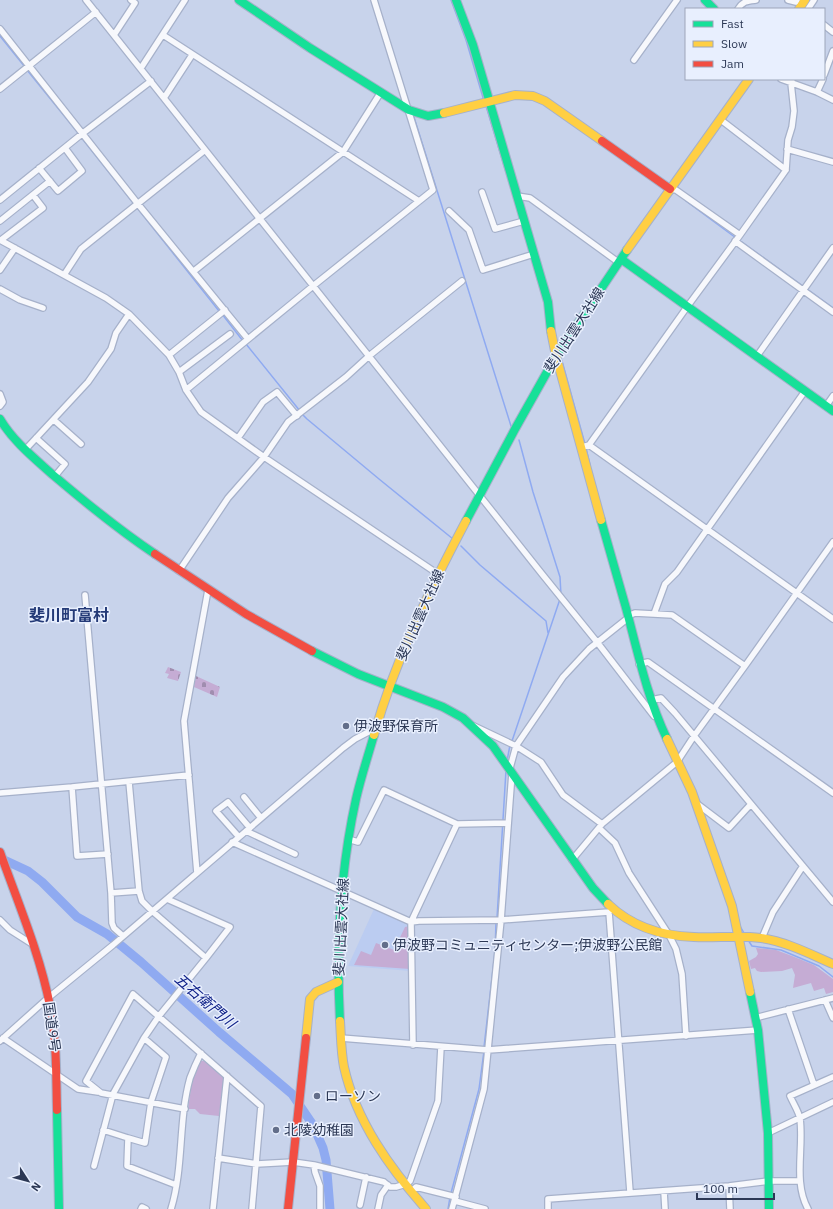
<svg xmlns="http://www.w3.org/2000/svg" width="833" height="1209" viewBox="0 0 833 1209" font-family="'IBM Plex Sans','Noto Sans JP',sans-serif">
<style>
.built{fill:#bbccf1}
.cemetery{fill:url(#cemetery-stones)}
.green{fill:#c5acd4}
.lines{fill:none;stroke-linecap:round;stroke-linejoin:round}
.stream{stroke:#8faaf1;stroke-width:1.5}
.river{stroke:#8faaf1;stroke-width:9}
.street-casing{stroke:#a6b1ca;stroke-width:8}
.fast-casing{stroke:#a6b1ca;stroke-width:10}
.slow-casing{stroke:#a6b1ca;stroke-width:10}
.jam-casing{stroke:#a6b1ca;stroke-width:10}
.street{stroke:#f7f8fc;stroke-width:5.5}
.fast{stroke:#16e098;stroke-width:8}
.slow{stroke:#ffcf43;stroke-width:8}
.jam{stroke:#f24e42;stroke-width:8}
.poi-dot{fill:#636e8a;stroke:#e8effe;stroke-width:1.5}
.labels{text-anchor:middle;stroke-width:3;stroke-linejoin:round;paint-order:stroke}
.street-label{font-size:14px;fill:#2c3855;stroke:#e8effe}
.poi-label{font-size:14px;fill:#2c3855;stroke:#e8effe;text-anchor:start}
.water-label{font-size:15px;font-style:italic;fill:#0f2188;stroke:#e8effe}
.quarter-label{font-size:16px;font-weight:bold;fill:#243a77;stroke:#e8effe}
</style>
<defs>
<pattern id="cemetery-stones" width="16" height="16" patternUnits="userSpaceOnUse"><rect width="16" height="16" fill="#c5acd4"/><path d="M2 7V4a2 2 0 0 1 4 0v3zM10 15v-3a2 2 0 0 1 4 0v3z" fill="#a08daf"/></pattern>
</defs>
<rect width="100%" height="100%" fill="#c8d3eb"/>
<path class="built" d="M374,909L386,914H389L411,924V971L348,966Z"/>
<path class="cemetery" d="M168,667L181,672L178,681L167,678L169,674L165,673Z
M196,676L220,687L217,697L194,687Z"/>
<path class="green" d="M410,926V969L354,965L361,951L371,955L376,943L394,950L405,927Z
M756,948L776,950L792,956L814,965L833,979V992L826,994L824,988L814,991L811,983L793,988L795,975L792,968L782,971L761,972L757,971L755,968L751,969L749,961L756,957L758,954Z
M201,1061H204L224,1076L219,1116L200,1114L195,1109H188L192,1081Z"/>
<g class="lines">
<path class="stream" d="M451,0L466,40L484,101
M0,36L25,67
M388,38L410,107
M27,70L79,134
M486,106L506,172
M413,114L511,426
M81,137L219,311
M686,201L736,238
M739,240L833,308
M222,314L243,341
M246,344L300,411
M562,361L585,444
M302,414L307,419L379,479L453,539
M519,440L533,492L560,577L561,595
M586,448L590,465
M461,546L480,565L546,621L548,633
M512,741L560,599
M507,761L510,745
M497,918L506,770
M740,926L744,933
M748,940L752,946L781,950L819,966L833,977
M484,1047L495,952L496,922
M451,1193L479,1089L484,1051
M448,1209L450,1197"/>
<path class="river" d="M0,858L28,871L42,882L77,917L107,934L141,962L219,1032L292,1094L313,1125L323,1148L326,1160L330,1209"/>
<g class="street-casing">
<path id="street" d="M86,0L542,574L597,642L654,716
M788,0L796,2L797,0
M738,9C743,1 747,1 756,0
M808,9L814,0
M824,25L833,32
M0,29L138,204L248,339
M114,35L135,3L131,0
M163,35L419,201
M634,60L677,0
M141,68L185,0
M824,75L833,51
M781,79L817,92L833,100
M0,89L96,12
M817,92L823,79
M164,98L192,55
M721,120L786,170
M787,149L833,162
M39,168L58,191L82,171L65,148
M670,189L676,190L740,235
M482,192L495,229L524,221
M517,196L530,198L618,262
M0,200L83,133L151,81
M449,211L469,230L483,270L534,254
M0,221L50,181
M0,240L106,298L129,314L169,355L179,372L186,390L201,412L264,457L438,574
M1,240L43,208L33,195
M735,241L833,312
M0,270L15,248
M194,271L343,152L381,92
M64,275L81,249L205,150
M0,289L20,300L43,308
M169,355L225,310
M757,356L833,248
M179,372L230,334
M186,390L313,286L433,190L374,0
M0,394L3,402L0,406
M826,406L833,396
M54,420L81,444
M36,438L65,464L55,476
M238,438L263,402L277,392L297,416
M589,445L833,619
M582,447L589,445L687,307L740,235L786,170L788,140L792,127L794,111L791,83L792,79
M25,450L88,382L111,349L116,333L129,314
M179,571L228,498L264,457L288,422L346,377L369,356L462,281
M85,595L111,893L139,891
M654,614L665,584L677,572L805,391
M628,616L635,613L672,615L745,666
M639,664L648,662L833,793
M651,700L661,698L675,713L833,902
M474,726L516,746L541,762L563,795L602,824
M510,768L516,746L563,677L589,649L628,618
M0,793L72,787
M244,797L261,818
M696,803L729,828L751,804
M599,828L615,843L629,873L669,935L676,949L682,974L686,1036
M246,831L295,854
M239,837L216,811L228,802L250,828
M348,839L358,842L384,790L457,824L508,823
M232,842L411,922L419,921L501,920L609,912L613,909
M108,854L77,856L72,787L189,775
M572,860L602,824L677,762L694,736L745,666L833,542
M197,873L184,721L208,590
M111,893L112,923L114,928L123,936
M167,899L230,927L206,958
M609,912L630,1192
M0,920L10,930L32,944
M762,938L773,912L803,866
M825,1000L833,1018
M788,1009L814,1085
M755,1018L833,998
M3,1038L78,1089L98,1092
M144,1038L166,1057L151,1102L145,1143L128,1138L127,1166L176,1185
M341,1038L488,1050L758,1030
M0,1041L48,998L113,945L343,748L355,739L376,728
M413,1045L411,922L457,824
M185,1109L101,1093L86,1081L133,994L261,1106L252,1209
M103,1130L128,1138
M768,1133L833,1102
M218,1158L257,1164L293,1162L314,1165L384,1182L390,1187H396L406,1184L410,1181L438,1101L441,1047
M314,1165L315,1172L320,1186V1209
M94,1166L113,1094L144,1038L159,1016L206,958L152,911L142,901L139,891L129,782
M729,1186L730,1209
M664,1191L665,1209
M411,1192L416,1187L456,1197
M455,1201L485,1209
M360,1205L366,1177
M141,1209L142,1207L146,1209
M171,1209C184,1167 178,1121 190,1078C193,1070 197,1061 201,1053
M213,1209L227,1076
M378,1209L381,1195L388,1185
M452,1209L484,1089L501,920L512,773
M548,1209V1199L729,1186L769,1181H800
M808,1209C793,1182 804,1148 800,1119C799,1112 793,1103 790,1096L833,1077"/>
</g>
<g class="fast-casing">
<path id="fast" d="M239,0L310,48L409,110L428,116L444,113
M456,0L473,45L548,302L551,331
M705,0L714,9
M621,259L833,411
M0,419C13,441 34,458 53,475C86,503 119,530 155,554
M601,520C609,549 618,579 626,608C638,653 647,697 667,739
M466,521L515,429L556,356L627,250
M312,651L358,674L443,707L463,718L493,746L593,888L608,904
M750,992L758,1030L768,1133L769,1209
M340,1021C336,947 340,872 356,799C361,777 368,756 374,735
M57,1110L59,1209"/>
</g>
<g class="slow-casing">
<path id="slow" d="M799,9L805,0
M444,113L515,95L533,96L545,101L602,141
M627,250L749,79
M551,331L556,356L601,520
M374,735C395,660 430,589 466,521
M667,739L692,792L732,906L750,992
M608,904C631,926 662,936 694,937C717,938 739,935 761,938C787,942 810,954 833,964
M340,1021C341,1036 341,1052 344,1067C356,1121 390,1168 426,1209
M306,1038L310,999L316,992L338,982"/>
</g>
<g class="jam-casing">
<path id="jam" d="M602,141L670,189
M155,554L246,614L312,651
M0,852C18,903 40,954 50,1006C57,1041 56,1076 57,1110
M288,1209L306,1038"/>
</g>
<use href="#street" class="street"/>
<use href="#fast" class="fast"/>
<use href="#slow" class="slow"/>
<use href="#jam" class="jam"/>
</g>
<g class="poi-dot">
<circle cx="346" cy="726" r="4"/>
<circle cx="385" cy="945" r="4"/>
<circle cx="317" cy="1096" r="4"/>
<circle cx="276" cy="1130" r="4"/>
</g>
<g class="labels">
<g class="street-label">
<text transform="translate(574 330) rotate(-57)" y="5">斐川出雲大社線</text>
<text transform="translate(420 615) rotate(-66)" y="5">斐川出雲大社線</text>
<text transform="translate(341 927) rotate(-87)" y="5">斐川出雲大社線</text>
<text transform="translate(52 1027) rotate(82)" y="5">国道9号</text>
</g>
<g class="poi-label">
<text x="354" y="731">伊波野保育所</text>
<text x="393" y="950">伊波野コミュニティセンター;伊波野公民館</text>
<text x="325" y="1101">ローソン</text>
<text x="284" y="1135">北陵幼稚園</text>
</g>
<g class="water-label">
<text transform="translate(205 1001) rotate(41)" y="5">五右衛門川</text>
</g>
<g class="quarter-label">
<text x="69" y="621">斐川町富村</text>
</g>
</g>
<rect x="685" y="8" width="140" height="72" fill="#e8effe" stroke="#9da6ba"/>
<rect x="693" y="21" width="20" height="6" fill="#16e098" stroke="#9da6ba"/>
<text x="721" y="28" font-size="12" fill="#2c3855">Fast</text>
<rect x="693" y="41" width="20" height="6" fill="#ffcf43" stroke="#9da6ba"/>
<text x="721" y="48" font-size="12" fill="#2c3855">Slow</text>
<rect x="693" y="61" width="20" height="6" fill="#f24e42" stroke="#9da6ba"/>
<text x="721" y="68" font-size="12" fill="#2c3855">Jam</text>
<g transform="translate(28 1181) rotate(126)" stroke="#e8effe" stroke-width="3" paint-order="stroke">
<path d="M0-3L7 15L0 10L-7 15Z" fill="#2c3855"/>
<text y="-6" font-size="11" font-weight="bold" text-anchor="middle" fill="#2c3855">N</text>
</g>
<path d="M697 1193v6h77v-6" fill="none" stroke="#2c3855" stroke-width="2"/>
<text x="703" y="1193" font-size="12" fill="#2c3855" stroke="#e8effe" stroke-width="3" paint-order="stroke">100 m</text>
</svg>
